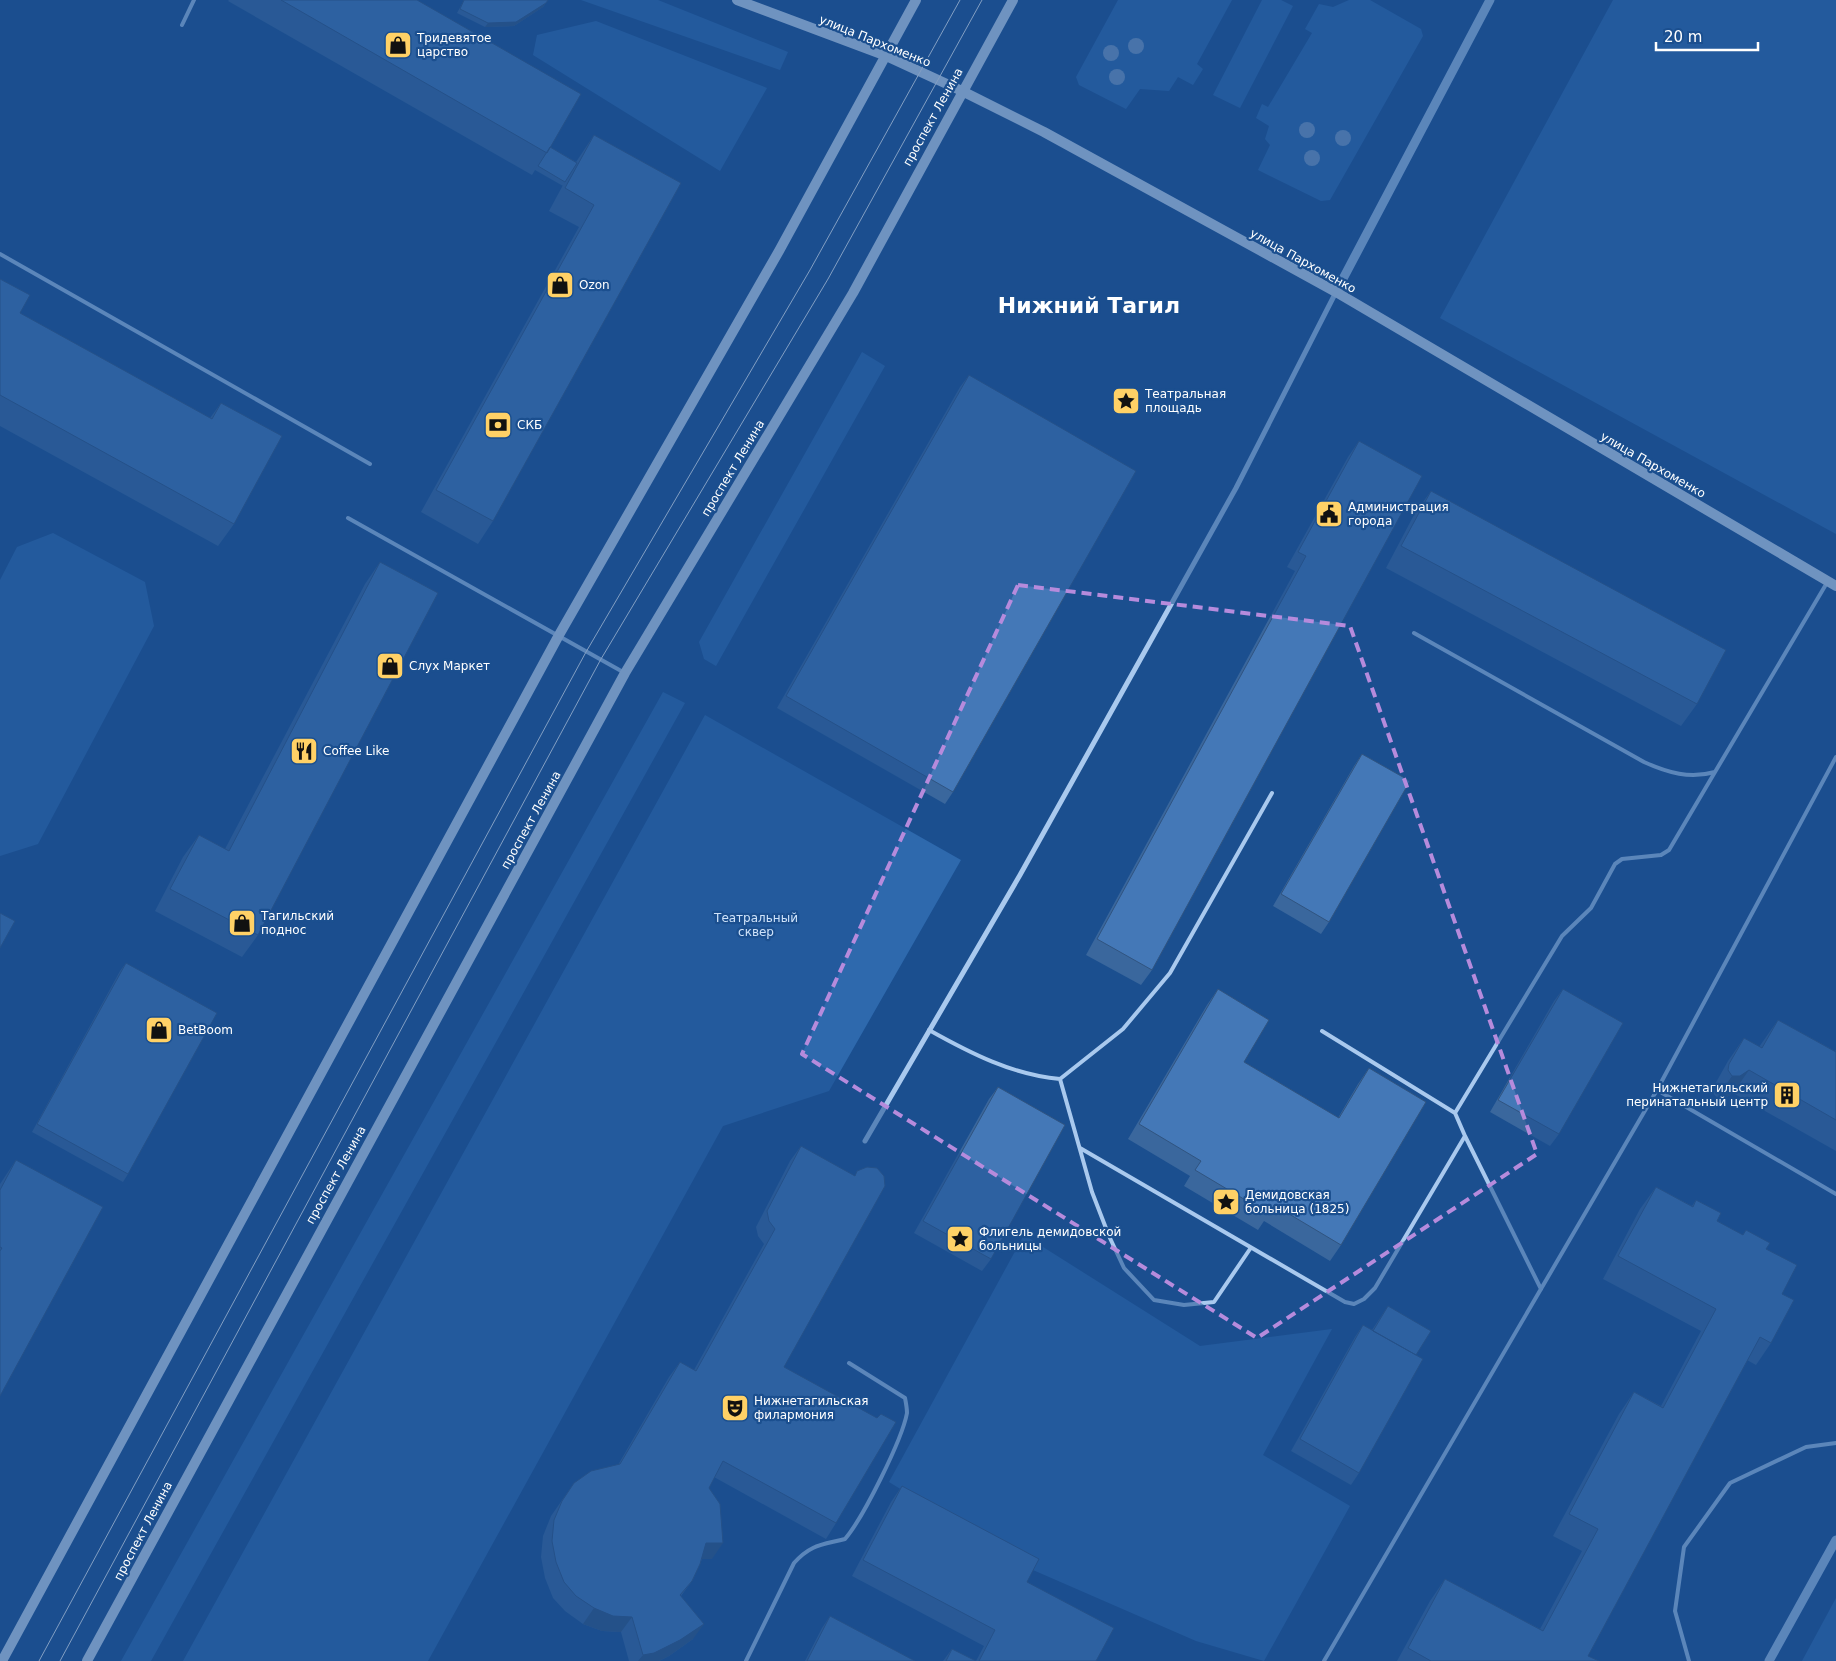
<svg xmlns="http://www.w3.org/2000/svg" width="1836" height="1661" viewBox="0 0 1836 1661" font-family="'DejaVu Sans',sans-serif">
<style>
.green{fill:#2e69ad}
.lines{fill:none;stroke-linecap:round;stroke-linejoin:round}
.service{stroke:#a9c9ee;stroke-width:4}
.minor{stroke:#a9c9ee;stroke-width:5}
.tertiary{stroke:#a9c9ee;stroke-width:9}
.secondary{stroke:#d6e6fa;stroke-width:10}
.tram{stroke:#fff;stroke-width:1}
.tree{fill:#7ea0ca}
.wall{fill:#3a679d}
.shaded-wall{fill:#305480}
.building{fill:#4478b7;stroke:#305480}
.marked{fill:none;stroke:#b68bdc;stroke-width:4;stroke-dasharray:10 6;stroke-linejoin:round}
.labels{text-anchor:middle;stroke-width:4.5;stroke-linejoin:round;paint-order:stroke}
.poi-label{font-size:12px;fill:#fff;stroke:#1b4f8f;text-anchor:start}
.street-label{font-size:12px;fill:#fff;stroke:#1b4f8f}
.park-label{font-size:12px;fill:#cfe3fa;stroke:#1b4f8f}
.town-label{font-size:22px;font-weight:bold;fill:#fff;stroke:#1b4f8f}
</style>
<rect width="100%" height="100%" fill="#1b4f8f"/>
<path class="green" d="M581,0H658L788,52L780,70Z
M1118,0H1232L1197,64L1203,69L1193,85L1178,77L1169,91L1140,89L1126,109L1079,85L1076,77Z
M1262,0H1281L1293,6L1240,108L1213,95Z
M1349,0H1370L1421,29L1423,36L1330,200L1321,201L1258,170L1270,145L1265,139L1269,126L1256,118L1262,104L1268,107L1312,33L1305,29L1319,4L1333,7Z
M1613,0H1836V534L1440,318Z
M596,21L767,88L720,171L533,55L537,35Z
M862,352L885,366L716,666L704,659L699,642Z
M53,533L145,582L154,626L38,844L0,856V580L17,547Z
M663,692L685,703L151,1661H121Z
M705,715L961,860L829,1091L723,1126L428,1661H183Z
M1024,1235L1200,1346L1332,1329L1263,1455L1350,1506L1264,1661L1196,1641L1033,1570L889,1482Z
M1836,1598V1661H1802Z"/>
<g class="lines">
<path class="service" d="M182,25L194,0
M0,254L370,464
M348,518L623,672
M1414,633L1644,762C1668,773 1690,779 1715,772L1828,581
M929,1030C970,1053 1013,1075 1060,1079L1123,1029L1170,973L1272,793
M1322,1031L1455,1113L1465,1136L1541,1289
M1060,1079L1092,1192L1109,1236L1124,1268L1154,1300L1184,1305L1214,1302L1250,1249
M1657,1090L1836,1194
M1455,1113L1562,936L1591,908L1615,864L1622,859L1661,855L1669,850L1715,772
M1080,1148L1345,1302L1354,1304L1364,1299L1375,1288L1465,1136
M746,1661L794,1563C811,1544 822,1545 845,1539C863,1518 902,1440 907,1413C907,1408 906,1403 905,1398L849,1363
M1324,1661L1657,1090L1836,757
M1689,1661L1675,1611L1684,1547L1730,1483L1806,1447L1836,1443"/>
<path class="minor" d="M865,1141L1020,875L1236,488L1336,292"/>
<path class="tertiary" d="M1336,292L1490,0
M1769,1661L1836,1540"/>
<path class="secondary" d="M737,0L884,55L962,91L1044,132L1336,292L1836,586
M2,1661L559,635L779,251L916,0
M87,1661L625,673L853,293L1013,0"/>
<path class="tram" d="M39,1661L586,652L810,270L960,0
M60,1661L601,659L828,279L982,0"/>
</g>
<g class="tree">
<circle cx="1136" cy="46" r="8"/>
<circle cx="1111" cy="53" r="8"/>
<circle cx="1117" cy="77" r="8"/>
<circle cx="1307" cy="130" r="8"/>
<circle cx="1343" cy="138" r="8"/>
<circle cx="1312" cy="158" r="8"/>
</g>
<path class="wall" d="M229,0H417L550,147L576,162L594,135L681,183L493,521L478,544L421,512L579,227L549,211L563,185V186L535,170L532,175L228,1Z
M464,0H548L543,7L514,26L485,27L457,13Z
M0,279L20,313L210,418L221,403L234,524L218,546L0,426Z
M969,375L953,792L945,804L777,708L960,387Z
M1359,441L1152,970L1141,985L1086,955L1295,571L1287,567L1348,457Z
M1431,491L1697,704L1681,726L1386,568L1415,513Z
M380,562L258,935L242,957L155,911L183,857L199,835L225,849L365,584Z
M1362,754L1329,922L1321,934L1273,906L1354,766Z
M126,963L128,1174L123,1182L32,1132L120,971Z
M1218,989L1244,1062L1338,1118L1358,1084L1369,1068L1341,1245L1330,1261L1264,1221L1258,1230L1184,1186L1190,1176L1128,1139L1207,1005Z
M1563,989L1559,1134L1550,1146L1490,1112L1554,1001Z
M1778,1020L1835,1051L1836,1050V1151L1733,1093L1725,1098H1717L1713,1093L1714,1086L1728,1061L1744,1038L1759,1047Z
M998,1087L991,1259L982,1271L914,1233L989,1099Z
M801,1146L784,1367L836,1523L826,1539L714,1477L709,1488L712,1559H702L692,1581L681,1596L693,1639L669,1656L659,1661H629L621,1632L602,1631L583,1624L565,1611L553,1598L545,1578L541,1557L543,1536L551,1516L574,1483L618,1465L669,1377L680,1362L694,1370L764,1244L758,1236L756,1227L790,1161Z
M16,1160L0,1396V1184Z
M1656,1187L1692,1206L1696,1200L1717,1221L1766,1249L1782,1294L1771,1343L1756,1365L1747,1360L1588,1656L1599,1661H1397L1430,1601L1445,1579L1540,1629L1582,1551L1553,1536L1619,1414L1634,1392L1661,1406L1701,1331L1603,1279L1640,1209Z
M1388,1306L1416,1355L1359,1473L1351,1485L1291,1451L1355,1337L1363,1325L1372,1330Z
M902,1486L1027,1582L1096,1661H976L984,1646L852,1576L891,1502Z
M830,1616L915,1661H805L822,1628Z
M952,1649L976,1661H943Z"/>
<path class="shaded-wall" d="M546,3L543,7L514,26L485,27L488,23Z
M1749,1070L1733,1093L1725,1098H1717L1732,1076Z
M706,1543H723L712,1559H695Z
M594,1608L632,1617L621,1632L602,1631L583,1624Z
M704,1624L693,1639L669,1656L659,1661H638L643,1655Z"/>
<path class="building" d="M281,0H417L581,94L547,153Z
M464,0H548L546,3L516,22L488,23L460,9Z
M594,135L681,183L493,521L436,490L594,205L565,188Z
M550,147L577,163L565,182L538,166Z
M0,279L30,295L20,313L212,419L221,403L282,436L234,524L0,395Z
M969,375L1136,471L953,792L786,696Z
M1359,441L1422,476L1152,970L1097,939L1306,556L1298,552Z
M1431,491L1726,650L1697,704L1401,546Z
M380,562L438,593L258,935L170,889L199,835L229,851Z
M1362,754L1410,781L1329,922L1281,894Z
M0,913L15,921L0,948Z
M126,963L217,1013L128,1174L37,1124Z
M1218,989L1269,1020L1244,1062L1339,1118L1369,1068L1426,1102L1341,1245L1274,1205L1269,1214L1195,1170L1201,1161L1139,1124Z
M1563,989L1623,1023L1559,1134L1498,1100Z
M1778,1020L1836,1052V1120L1749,1070L1740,1076H1732L1728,1070L1729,1064L1744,1038L1762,1048Z
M998,1087L1065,1125L991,1259L923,1221Z
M801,1146L855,1176L857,1171L867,1167L877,1168L884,1176L885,1186L784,1367L877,1418L881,1414L896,1422L836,1523L723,1461L709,1488L720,1504L723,1543H706L700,1564L692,1581L680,1595L704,1624L680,1640L654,1653L643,1655L632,1617L613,1616L594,1608L576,1596L564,1582L556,1562L552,1541L554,1520L562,1501L574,1483L591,1471L620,1464L680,1362L696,1371L775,1229L769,1221L767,1211Z
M16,1160L103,1207L0,1396V1251L2,1248L0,1247V1190Z
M1656,1187L1693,1207L1696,1200L1721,1213L1717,1221L1743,1235L1746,1230L1770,1243L1766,1249L1797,1265L1782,1294L1794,1300L1771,1343L1760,1337L1588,1656L1599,1661H1431L1408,1648L1445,1579L1543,1631L1598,1529L1569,1514L1634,1392L1663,1408L1716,1309L1618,1256Z
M1388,1306L1431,1331L1416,1355L1373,1331Z
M1363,1325L1423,1359L1359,1473L1300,1439Z
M902,1486L1039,1559L1027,1582L1114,1628L1096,1661H979L995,1630L863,1560Z
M830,1616L915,1661H807Z
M952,1649L976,1661H946Z"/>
<path d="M0 0H1836V1661H0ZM1018,585L1350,626L1537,1154L1257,1338L802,1054Z" fill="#1b4f8f" fill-opacity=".55" fill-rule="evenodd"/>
<path class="marked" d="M1018,585L1350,626L1537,1154L1257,1338L802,1054Z"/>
<defs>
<g id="shop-square" transform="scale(1.4375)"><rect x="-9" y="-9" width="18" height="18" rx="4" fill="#ffd166" stroke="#1b4f8f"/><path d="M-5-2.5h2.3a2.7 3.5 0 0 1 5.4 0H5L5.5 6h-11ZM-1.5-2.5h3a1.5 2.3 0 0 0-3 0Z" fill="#111"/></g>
<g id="sight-square" transform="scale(1.4375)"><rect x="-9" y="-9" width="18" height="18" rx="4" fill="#ffd166" stroke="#1b4f8f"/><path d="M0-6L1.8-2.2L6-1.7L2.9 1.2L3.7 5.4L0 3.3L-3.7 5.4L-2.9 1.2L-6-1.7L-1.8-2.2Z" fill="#111"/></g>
<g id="bank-square" transform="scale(1.4375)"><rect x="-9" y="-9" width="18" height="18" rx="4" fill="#ffd166" stroke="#1b4f8f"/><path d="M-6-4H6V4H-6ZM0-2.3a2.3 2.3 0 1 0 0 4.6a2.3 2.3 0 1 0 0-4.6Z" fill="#111"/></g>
<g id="civic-square" transform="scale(1.4375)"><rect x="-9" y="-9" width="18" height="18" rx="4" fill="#ffd166" stroke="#1b4f8f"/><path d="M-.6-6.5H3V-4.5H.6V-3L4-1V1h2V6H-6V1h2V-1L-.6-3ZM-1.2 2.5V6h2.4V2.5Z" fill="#111"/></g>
<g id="restaurant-square" transform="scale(1.4375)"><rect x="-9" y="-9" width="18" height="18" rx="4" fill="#ffd166" stroke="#1b4f8f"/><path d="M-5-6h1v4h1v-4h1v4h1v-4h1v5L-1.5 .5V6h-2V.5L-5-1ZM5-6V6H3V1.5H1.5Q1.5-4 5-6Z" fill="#111"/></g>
<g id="building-square" transform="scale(1.4375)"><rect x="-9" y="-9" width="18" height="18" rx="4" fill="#ffd166" stroke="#1b4f8f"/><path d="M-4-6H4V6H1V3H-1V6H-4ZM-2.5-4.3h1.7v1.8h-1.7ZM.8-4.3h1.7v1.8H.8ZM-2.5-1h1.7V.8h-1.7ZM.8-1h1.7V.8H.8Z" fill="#111"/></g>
<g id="theatre-square" transform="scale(1.4375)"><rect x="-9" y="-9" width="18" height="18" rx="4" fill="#ffd166" stroke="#1b4f8f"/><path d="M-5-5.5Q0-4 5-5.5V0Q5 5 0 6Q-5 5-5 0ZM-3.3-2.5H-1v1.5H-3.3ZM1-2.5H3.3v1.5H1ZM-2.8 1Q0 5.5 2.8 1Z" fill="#111"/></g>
</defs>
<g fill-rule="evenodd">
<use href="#shop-square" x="398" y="45"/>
<use href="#shop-square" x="560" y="285"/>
<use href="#sight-square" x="1126" y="401"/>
<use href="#bank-square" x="498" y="425"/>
<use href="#civic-square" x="1329" y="514"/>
<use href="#shop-square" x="390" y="666"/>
<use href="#restaurant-square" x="304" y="751"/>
<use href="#shop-square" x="242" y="923"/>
<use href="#shop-square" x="159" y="1030"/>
<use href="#building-square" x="1787" y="1095"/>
<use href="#sight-square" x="1226" y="1202"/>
<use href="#sight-square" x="960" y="1239"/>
<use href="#theatre-square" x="735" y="1408"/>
</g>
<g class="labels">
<g class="poi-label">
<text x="417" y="42">Тридевятое<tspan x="417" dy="14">царство</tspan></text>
<text x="579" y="289">Ozon</text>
<text x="1145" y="398">Театральная<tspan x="1145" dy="14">площадь</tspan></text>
<text x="517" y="429">СКБ</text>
<text x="1348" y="511">Администрация<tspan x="1348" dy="14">города</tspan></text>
<text x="409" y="670">Слух Маркет</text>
<text x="323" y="755">Coffee Like</text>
<text x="261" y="920">Тагильский<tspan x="261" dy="14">поднос</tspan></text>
<text x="178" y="1034">BetBoom</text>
<text x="1768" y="1092" text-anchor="end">Нижнетагильский<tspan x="1768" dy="14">перинатальный центр</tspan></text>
<text x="1245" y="1199">Демидовская<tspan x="1245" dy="14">больница (1825)</tspan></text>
<text x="979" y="1236">Флигель демидовской<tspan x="979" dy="14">больницы</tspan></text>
<text x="754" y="1405">Нижнетагильская<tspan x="754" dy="14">филармония</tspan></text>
</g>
<g class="street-label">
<text transform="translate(875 41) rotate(22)" y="4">улица Пархоменко</text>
<text transform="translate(933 117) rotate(-61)" y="4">проспект Ленина</text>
<text transform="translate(1303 261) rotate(29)" y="4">улица Пархоменко</text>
<text transform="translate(1653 465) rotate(30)" y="4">улица Пархоменко</text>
<text transform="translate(733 468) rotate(-59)" y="4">проспект Ленина</text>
<text transform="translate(531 820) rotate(-61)" y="4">проспект Ленина</text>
<text transform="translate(336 1175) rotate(-61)" y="4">проспект Ленина</text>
<text transform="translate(143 1531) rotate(-62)" y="4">проспект Ленина</text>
</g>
<g class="park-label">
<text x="756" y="922">Театральный<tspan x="756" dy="14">сквер</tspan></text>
</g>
<g class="town-label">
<text x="1089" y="313">Нижний Тагил</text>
</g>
</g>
<path d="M1656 42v8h102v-8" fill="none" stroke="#ffffff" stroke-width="2.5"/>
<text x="1664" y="42" font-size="15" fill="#ffffff" stroke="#1b4f8f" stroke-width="4" paint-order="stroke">20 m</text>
</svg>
